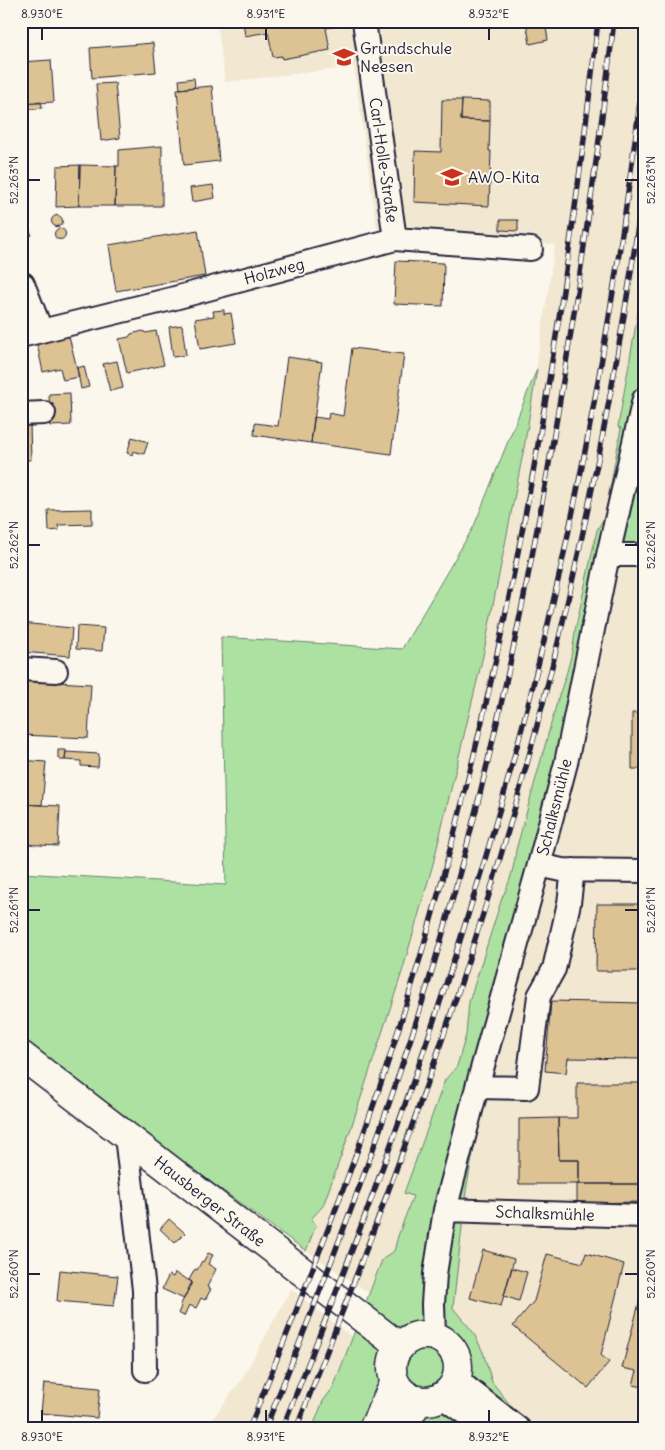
<svg xmlns="http://www.w3.org/2000/svg" width="665" height="1450" viewBox="0 0 665 1450" font-family="Delius,sans-serif">
<style>
.built{fill:#f2e7d1}
.green{fill:#ade1a2;stroke:#68826e}
.building{fill:#ddc393;stroke:#22223b}
.lines{fill:none;stroke-linecap:round;stroke-linejoin:round}
.minor-casing{stroke:#22223b;stroke-width:26}
.major-casing{stroke:#22223b;stroke-width:31}
.minor{stroke:#fbf7ec;stroke-width:22}
.major{stroke:#fbf7ec;stroke-width:28}
.rail-casing{stroke:#22223b;stroke-width:5.5}
.rail{stroke:#fbf7ec;stroke-width:4;stroke-dasharray:11;stroke-linecap:butt}
.ticks{fill:none;stroke:#22223b;stroke-width:2}
.labels{text-anchor:middle;stroke-width:4;stroke-linejoin:round;paint-order:stroke}
.poi-label{font-size:16px;fill:#22223b;stroke:#fbf7ec;text-anchor:start}
.street-label{font-size:16px;fill:#22223b;stroke:#fbf7ec}
.neatline{fill:none;stroke:#22223b;stroke-width:2}
.ticks-label{font-size:12px;text-anchor:middle;fill:#22223b}
</style>
<rect width="100%" height="100%" fill="#fbf7ec"/>
<filter id="ink" filterUnits="userSpaceOnUse"><feTurbulence type="fractalNoise" baseFrequency=".02" numOctaves="2"/><feDisplacementMap in="SourceGraphic" scale="10" xChannelSelector="R" yChannelSelector="G"/><feConvolveMatrix kernelMatrix="1 2 1 2 8 2 1 2 1" color-interpolation-filters="sRGB"/></filter>
<g filter="url(#ink)">
<path class="built" d="M217,21H644V278L618,426L621,427L605,516L597,530L575,631L573,646L566,679L559,695L516,850L514,867L509,884L502,898L469,1002L466,1035L457,1066L445,1080L404,1192L413,1196L398,1236L394,1251L382,1260L369,1293L306,1251L316,1225L311,1219L323,1206L350,1131L402,972L433,864L483,656L524,448L555,245L377,229L354,67L225,82Z
M617,553H644V1429H537L514,1410L492,1382L483,1352L453,1308L466,1191L475,1142L576,773Z
M291,1289L352,1337L333,1388L323,1401L312,1429H205L242,1379Z"/>
<path class="green" d="M644,278V553H617L576,773L475,1142L466,1191L453,1308L473,1332L483,1352L492,1382L514,1410L537,1429H312L323,1401L333,1388L382,1260L394,1251L398,1236L413,1196L404,1193L445,1080L457,1066L466,1035L469,1002L502,898C510,882 514,868 516,850L559,695C567,674 573,653 575,631L597,530L605,516L621,428L618,427Z
M537,369L524,448L483,656L433,864L402,972L350,1131L323,1206L311,1219L316,1225L306,1251L21,1044V873L226,885L221,637L402,649L474,526Z"/>
<path class="building" d="M243,21H337L338,26L326,28L330,50L282,59V56L273,57L268,32L245,36Z
M526,21H545L548,40L530,44Z
M153,43L156,72L92,78L90,48Z
M51,60L54,102L21,104V62Z
M194,78L195,87L180,89L179,80Z
M115,83L120,138L101,141L96,84Z
M212,86L219,161L184,165L177,89Z
M442,100H462L461,120L490,121L489,151H491L489,206L414,202L415,151L441,152Z
M462,100L490,101V121L461,120Z
M41,102L42,108L21,110V104Z
M162,146V206H115L116,166H119V150Z
M80,165L116,166L115,206H79Z
M80,165L79,206L56,207L57,166Z
M213,185L215,198L192,202L190,188Z
M21,215L32,235L21,241Z
M51.5 221a5.5 5.5 0 1 1 11 0a5.5 5.5 0 1 1-11 0Z
M500,220H518V231L500,230Z
M54.5 234a5.5 5.5 0 1 1 11 0a5.5 5.5 0 1 1-11 0Z
M198,230L205,276L116,291L109,245Z
M396,261L444,263L443,306L394,304Z
M224,310V314L231,313L236,343L200,349L195,319L214,316L213,311Z
M182,325L186,355L173,357L169,327Z
M143,331L146,333L156,331L164,365L127,373L119,339L129,337L131,334Z
M68,332L79,377L63,380L60,368L43,372L36,339Z
M352,348L404,354L391,454L311,443L314,417L328,419L329,413L343,416Z
M287,357L322,362L311,443L254,435L255,423L278,426Z
M117,361L123,388L110,391L103,364Z
M84,366L89,387L81,389L77,368Z
M70,393L71,425L50,426L49,394Z
M21,423H30L31,460H21Z
M132,437L148,442L144,454L133,451L132,455L127,453Z
M92,509V524L58,525L59,530L49,531L48,510Z
M21,623L72,628L70,656L21,652Z
M77,626L104,628L102,651L76,649Z
M21,680L91,684L88,738L21,735Z
M632,713H644V769H632Z
M58,750H66L65,760H60L58,758Z
M66,752L99,754L98,767L81,766V761L65,760Z
M21,760L46,762L42,805L21,804Z
M21,804L60,806L58,846L21,844Z
M597,904H644V971H596Z
M551,1001L644,1003V1059L568,1058L566,1073L545,1071Z
M577,1083H644V1184H579V1160H559L558,1118H577Z
M558,1118L559,1160H579V1184H519V1119Z
M577,1184H644V1202L577,1203Z
M169,1219L185,1233L175,1243L160,1229Z
M483,1250L514,1259L501,1306L470,1298Z
M208,1253L213,1255L208,1264L216,1269L207,1287L211,1289L205,1300L201,1298L196,1308L189,1305L184,1316L178,1313L181,1307L180,1306L192,1282L189,1280L195,1269L197,1270L202,1261L203,1262Z
M586,1253L624,1264L601,1355L609,1362L588,1388L513,1326L534,1301L547,1254L583,1263Z
M512,1268L527,1272L519,1301L504,1296Z
M60,1270L118,1276L114,1306L57,1301Z
M175,1273L192,1282L184,1299L162,1289L169,1275L173,1277Z
M644,1284V1387L633,1385L637,1371L622,1368Z
M44,1383L100,1388L97,1418L41,1413Z"/>
<g class="lines">
<g class="minor-casing">
<path id="minor" d="M364,21L395,239
M21,283L23,284L41,330
M21,336L171,299L395,239L531,249
M21,414L44,413
M608,555H644
M21,669L56,671
M539,865L562,870L644,871
M477,1087L527,1088L539,996L554,969L569,903L573,870
M126,1136L144,1290L145,1370
M445,1210L644,1216
M434,1336L433,1304L435,1274L445,1210L477,1087L539,865L566,763L608,555L644,399
M456,1379L519,1429
M441,1396L487,1429"/>
</g>
<g class="major-casing">
<path id="major" d="M21,1055L400,1347
M392 1368a33 33 0 1 1 66 0a33 33 0 1 1-66 0Z
M373,1429L395,1382
M401,1429L419,1400"/>
</g>
<use href="#minor" class="minor"/>
<use href="#major" class="major"/>
<g class="rail-casing">
<path id="rail" d="M249,1429C303,1293 359,1158 402,1018C502,696 561,356 598,21
M265,1429C330,1268 393,1107 441,940C495,753 534,561 565,369C584,253 600,138 614,21
M282,1429C370,1212 450,991 512,765C575,537 616,304 644,69
M296,1429C359,1272 420,1113 471,952C552,702 608,444 644,184"/>
</g>
<use href="#rail" class="rail"/>
</g>
</g>
<path class="ticks" d="M42,28V40M266,28V40M489,28V40M28,180H40M625,180H638M28,545H40M625,545H638M28,910H40M625,910H638M28,1274H40M625,1274H638M42,1410V1422M266,1410V1422M489,1410V1422"/>
<defs>
<g id="school-bare" transform="scale(1.725)"><path d="M0-5L7-2L0 1L-7-2ZM-4 1L0 2.5L4 1V4Q0 6-4 4Z" fill="#c8321e" stroke="#fbf7ec" stroke-width="2.5" paint-order="stroke"/></g>
</defs>
<g fill-rule="evenodd">
<use href="#school-bare" x="344" y="57"/>
<use href="#school-bare" x="452" y="177"/>
</g>
<g class="labels">
<g class="poi-label">
<text x="360" y="54">Grundschule<tspan x="360" dy="18">Neesen</tspan></text>
<text x="468" y="183">AWO-Kita</text>
</g>
<g class="street-label">
<text transform="translate(384 160) rotate(82)" y="6">Carl-Holle-Straße</text>
<text transform="translate(274 271) rotate(-15)" y="6">Holzweg</text>
<text transform="translate(554 807) rotate(-76)" y="6">Schalksmühle</text>
<text transform="translate(210 1201) rotate(38)" y="6">Hausberger Straße</text>
<text transform="translate(545 1213) rotate(2)" y="6">Schalksmühle</text>
</g>
</g>
<rect width="665" height="1450" fill="none" stroke="#fbf7ec" stroke-width="55"/>
<rect x="28" y="28" width="610" height="1394" class="neatline"/>
<g class="ticks-label">
<text x="42" y="18">8.930°E</text>
<text x="266" y="18">8.931°E</text>
<text x="489" y="18">8.932°E</text>
<text transform="translate(14 180) rotate(-90)" y="4">52.263°N</text>
<text transform="translate(651 180) rotate(-90)" y="4">52.263°N</text>
<text transform="translate(14 545) rotate(-90)" y="4">52.262°N</text>
<text transform="translate(651 545) rotate(-90)" y="4">52.262°N</text>
<text transform="translate(14 910) rotate(-90)" y="4">52.261°N</text>
<text transform="translate(651 910) rotate(-90)" y="4">52.261°N</text>
<text transform="translate(14 1274) rotate(-90)" y="4">52.260°N</text>
<text transform="translate(651 1274) rotate(-90)" y="4">52.260°N</text>
<text x="42" y="1441">8.930°E</text>
<text x="266" y="1441">8.931°E</text>
<text x="489" y="1441">8.932°E</text>
</g>
</svg>
